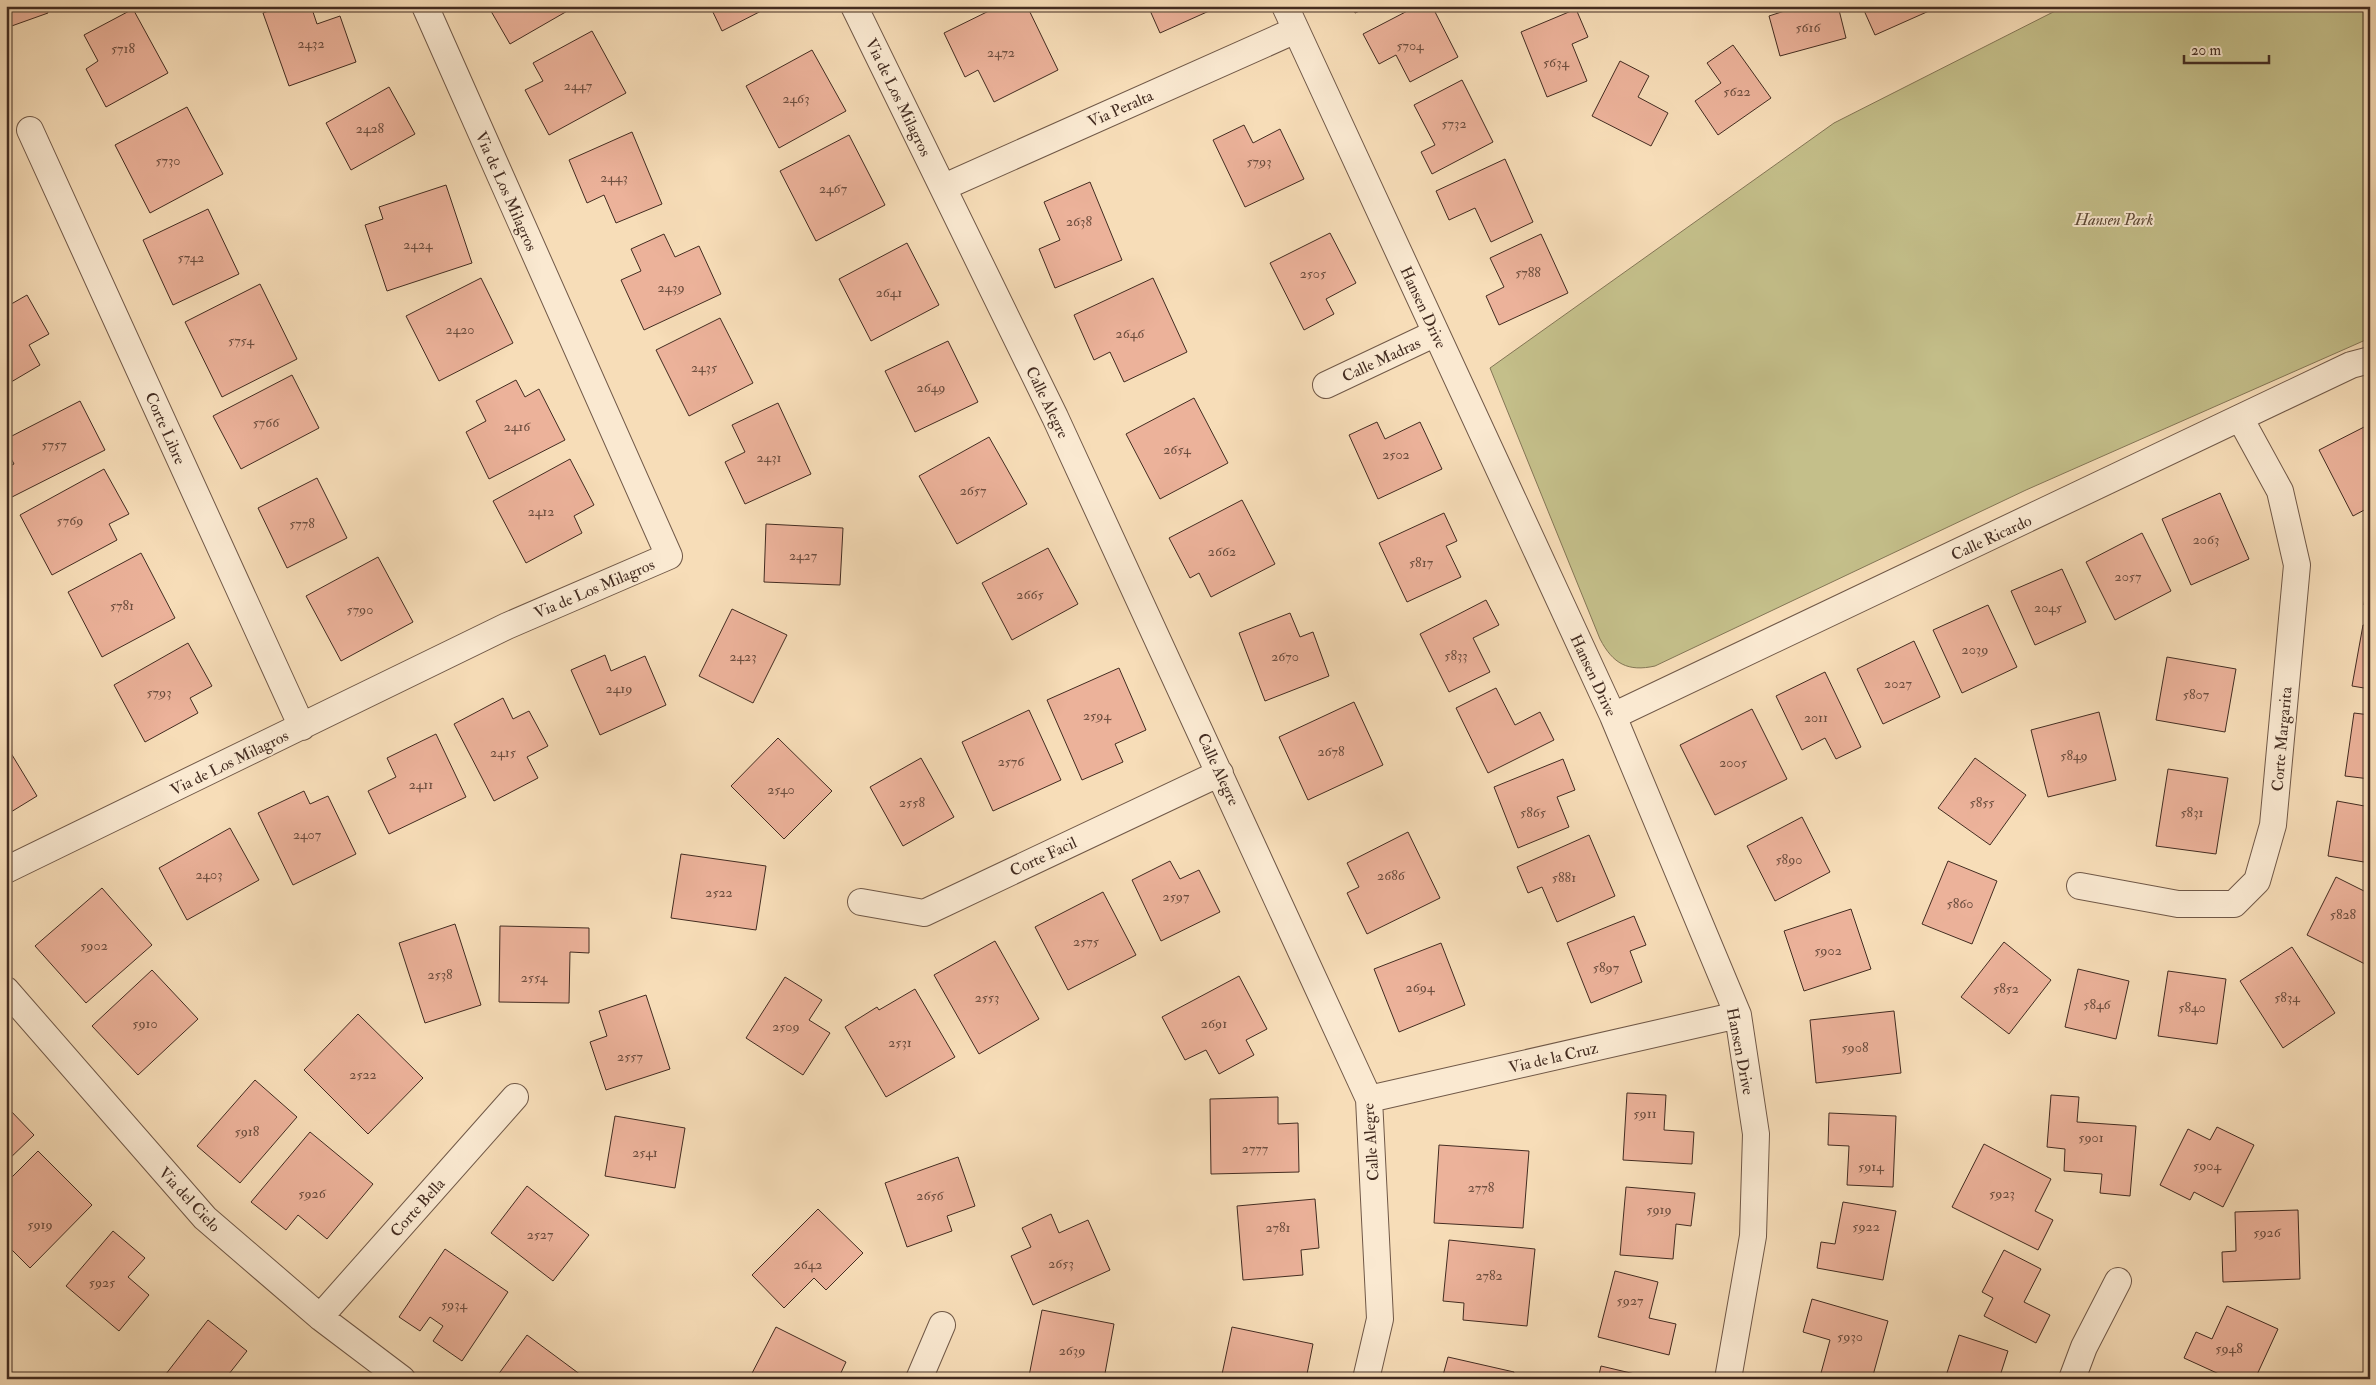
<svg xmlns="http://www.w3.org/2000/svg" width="2376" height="1385" viewBox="0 0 2376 1385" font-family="'IM FELL Double Pica',serif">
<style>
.green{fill:#c4bf8a;stroke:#847656}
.building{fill:#ecb29a;stroke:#432c21}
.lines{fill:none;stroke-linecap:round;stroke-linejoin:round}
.street-casing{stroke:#705847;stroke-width:28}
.street{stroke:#fae9d1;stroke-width:26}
.labels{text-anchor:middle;stroke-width:4;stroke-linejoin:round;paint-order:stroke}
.number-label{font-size:14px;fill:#6d4e3f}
.street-label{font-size:16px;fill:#432c21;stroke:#fae9d1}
.park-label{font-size:16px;font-style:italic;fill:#5d4936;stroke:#fae9d1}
</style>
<rect width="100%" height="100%" fill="#f7ddb8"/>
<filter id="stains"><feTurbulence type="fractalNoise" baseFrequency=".004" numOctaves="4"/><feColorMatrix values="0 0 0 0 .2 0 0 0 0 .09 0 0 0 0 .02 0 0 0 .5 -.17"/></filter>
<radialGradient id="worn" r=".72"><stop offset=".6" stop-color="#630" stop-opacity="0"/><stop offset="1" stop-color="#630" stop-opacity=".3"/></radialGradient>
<path class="green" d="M2065,6H2370V338L2026,490L1655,666C1628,672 1613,664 1600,639L1490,368L1834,123Z"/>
<path class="building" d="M6,6H46L48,13L6,28Z
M282,6H311L317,24L340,16L356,62L289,86L263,13Z
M488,6H576L510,44Z
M710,6H771L722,31Z
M999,6H1027L1058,70L994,102L978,70L965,77L944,33Z
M1148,6H1218V7L1160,33Z
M1352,6H1371L1355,13Z
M1417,6H1432L1458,57L1410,82L1396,55L1379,64L1363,34Z
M1800,6H1838L1846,38L1780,56L1769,16Z
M1862,6H1938V7L1875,35Z
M133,9L168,73L106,107L86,69L98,61L84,35Z
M1576,9L1588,37L1572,44L1587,81L1547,97L1521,32Z
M592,31L626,93L549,135L525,90L543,81L533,63Z
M1733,45L1771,98L1718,135L1695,101L1721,83L1707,63Z
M812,50L846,111L779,148L746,86Z
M1620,61L1649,76L1638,97L1668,113L1651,146L1592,116Z
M1462,80L1493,142L1432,174L1421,152L1435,145L1414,105Z
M389,87L415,134L351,170L326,123Z
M187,107L223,174L150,213L115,145Z
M1244,125L1253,143L1280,129L1304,179L1245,207L1213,140Z
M632,132L662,204L616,223L604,195L587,203L569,160Z
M849,135L885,205L816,241L780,171Z
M1505,159L1533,222L1491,242L1475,208L1449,220L1436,191Z
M1090,182L1122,260L1055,288L1039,249L1060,240L1044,202Z
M446,185L472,263L387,291L365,225L383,219L379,207Z
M208,209L239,274L173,305L143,240Z
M1330,233L1356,283L1326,299L1334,314L1304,330L1270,263Z
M664,234L675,257L699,246L721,294L644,330L621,280L641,271L631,249Z
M1541,234L1568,293L1499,325L1486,296L1504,287L1490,258Z
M907,243L939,305L871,341L839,279Z
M481,278L513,343L439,381L406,316Z
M1153,278L1187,352L1124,382L1110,352L1094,360L1074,315Z
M260,284L297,359L222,397L185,322Z
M27,295L49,334L29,345L40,365L6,385V307Z
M720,318L753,383L689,416L656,350Z
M948,341L978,402L915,432L885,371Z
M292,375L319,428L241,469L213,416Z
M516,380L525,397L539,389L565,440L489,479L466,432L486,421L476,401Z
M1194,398L1228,463L1160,499L1126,434Z
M80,401L105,450L12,497L6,485V468L14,464L6,449V439Z
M778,403L811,474L745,504L725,462L745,452L732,425Z
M1377,422L1385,439L1420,422L1442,469L1378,499L1349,435Z
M2370,424V507L2353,516L2319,450Z
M989,437L1027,504L957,544L919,476Z
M570,459L594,505L574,516L582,533L526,563L493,501Z
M104,469L129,514L109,524L117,540L52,575L20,515Z
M317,478L347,538L287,568L258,508Z
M2220,493L2249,559L2191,585L2162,519Z
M1242,500L1275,564L1211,597L1199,573L1190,578L1169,538Z
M1444,513L1457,541L1446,546L1461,577L1407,602L1379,543Z
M766,524L843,528L840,585L764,582Z
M2142,533L2171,591L2115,620L2086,562Z
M1048,548L1078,604L1012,640L982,583Z
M141,553L175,618L102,657L68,592Z
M378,557L413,622L341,661L306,596Z
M2370,557V606L2364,605Z
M2062,569L2086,622L2035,645L2011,591Z
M1486,600L1499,625L1473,638L1490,672L1449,692L1420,634Z
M1988,605L2017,667L1962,693L1933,630Z
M732,609L787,635L753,703L699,676Z
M1290,613L1300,637L1313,632L1329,676L1265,701L1239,633Z
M2363,625L2370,626V689L2352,686Z
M1914,641L1940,697L1883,724L1857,669Z
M188,643L212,686L190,698L198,713L145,742L114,685Z
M605,655L611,671L645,656L666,705L600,735L571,670Z
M2167,657L2236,669L2225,732L2156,720Z
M1119,668L1146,730L1115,744L1123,762L1082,780L1047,700Z
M1825,672L1861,747L1836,759L1825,738L1802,750L1776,696Z
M1496,688L1515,725L1540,712L1554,740L1488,773L1456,708Z
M503,698L513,719L529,711L548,746L527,757L538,778L494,801L454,724Z
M1354,702L1383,765L1308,800L1279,737Z
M1752,709L1787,779L1715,815L1680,745Z
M1029,710L1061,780L993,811L962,742Z
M2099,712L2116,780L2048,797L2031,730Z
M2354,713L2370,715V779L2345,776Z
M436,734L466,797L389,834L368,791L396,777L387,758Z
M778,738L832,791L784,839L731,786Z
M6,745L37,796L6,815Z
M921,758L954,817L903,846L870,787Z
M1975,758L2026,795L1990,845L1938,808Z
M1563,759L1575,790L1557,797L1569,827L1518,848L1494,787Z
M2168,769L2228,778L2216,854L2156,846Z
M304,791L310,804L328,796L356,854L293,885L258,813Z
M2337,801L2370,807V863L2328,856Z
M1802,817L1830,872L1775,901L1747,846Z
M230,828L259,880L187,920L159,868Z
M1408,832L1440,898L1367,934L1347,893L1359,887L1347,863Z
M1589,835L1615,896L1557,922L1542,887L1528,893L1517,867Z
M681,854L766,866L756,930L671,918Z
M1170,861L1180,879L1199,870L1220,912L1161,941L1132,880Z
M1948,861L1997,881L1972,944L1922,924Z
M2336,877L2370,894V955L2365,964L2307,935Z
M102,888L152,945L86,1003L35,946Z
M1103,892L1136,955L1068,990L1035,927Z
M1851,909L1871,969L1804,991L1784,931Z
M1634,916L1646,945L1630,951L1642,982L1591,1003L1567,943Z
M455,924L481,1005L425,1023L399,943Z
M500,926L589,928V953L570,952L569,1003L499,1002Z
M995,941L1039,1019L979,1054L934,975Z
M2004,942L2051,980L2009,1034L1961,997Z
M1441,943L1465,1005L1399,1032L1374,969Z
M2292,947L2335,1013L2283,1048L2240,981Z
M2078,969L2129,981L2116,1039L2065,1027Z
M152,970L198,1019L138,1075L92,1026Z
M2168,971L2226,979L2217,1044L2158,1036Z
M1239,976L1267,1029L1246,1040L1254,1055L1219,1074L1206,1050L1185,1060L1162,1017Z
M785,977L822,1000L809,1020L830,1033L803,1075L746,1038Z
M915,989L955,1057L886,1097L845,1027L877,1007L879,1010Z
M646,995L670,1069L606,1090L590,1042L607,1036L599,1011Z
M1894,1011L1901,1073L1816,1083L1810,1020Z
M358,1014L423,1078L368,1134L304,1070Z
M255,1080L297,1117L240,1183L197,1146Z
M1627,1093L1666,1095L1664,1130L1694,1132L1692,1164L1623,1160Z
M2051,1095L2079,1097L2077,1122L2136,1126L2130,1196L2100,1193L2102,1174L2064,1171L2065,1149L2047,1147Z
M1278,1097V1124L1298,1123L1299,1172L1211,1174L1210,1099Z
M6,1103L11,1107L9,1109L34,1135L6,1162Z
M1829,1113L1896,1116L1893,1187L1847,1185L1849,1146L1828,1145Z
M615,1116L685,1128L675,1188L605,1176Z
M2217,1127L2254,1145L2223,1207L2194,1192L2190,1200L2160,1185L2188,1129L2210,1140Z
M310,1132L373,1184L327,1239L298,1215L286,1230L251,1202Z
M1984,1144L2051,1179L2035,1211L2053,1220L2038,1250L1952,1207Z
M1439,1145L1529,1151L1523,1228L1434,1223Z
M38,1151L92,1205L30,1268L6,1244V1183Z
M958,1157L975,1206L947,1216L952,1231L907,1247L885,1183Z
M527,1186L589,1235L553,1281L491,1233Z
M1626,1187L1695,1193L1691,1226L1676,1224L1673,1259L1620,1255Z
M1315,1199L1319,1248L1301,1250L1303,1275L1243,1280L1237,1206Z
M1843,1202L1896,1211L1883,1280L1817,1268L1821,1242L1835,1244Z
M818,1209L863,1253L826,1290L814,1278L784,1308L752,1275Z
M2298,1210L2300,1279L2223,1282L2222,1252L2236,1251L2235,1212Z
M1051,1214L1059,1233L1088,1220L1110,1270L1033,1305L1011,1256L1031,1247L1022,1228Z
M113,1231L145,1258L128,1277L149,1295L119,1331L66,1286Z
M1449,1240L1535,1249L1527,1326L1463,1320L1464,1303L1443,1301Z
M445,1249L508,1292L462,1361L433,1341L443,1326L430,1317L420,1331L399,1317Z
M2004,1250L2041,1269L2024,1302L2050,1315L2036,1343L1984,1316L1993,1298L1982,1292Z
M1615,1271L1658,1282L1649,1318L1676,1324L1669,1355L1598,1337Z
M1812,1299L1888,1321L1872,1379H1842L1821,1373L1830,1340L1803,1332Z
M2227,1306L2278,1329L2255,1379H2230L2184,1358L2196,1332L2212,1339Z
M1042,1310L1114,1324L1104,1379H1042L1029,1376Z
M208,1320L247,1351L225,1379H162Z
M776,1327L846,1362L838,1379H749Z
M1232,1327L1313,1344L1306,1379H1221Z
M527,1335L585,1378L584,1379H495Z
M1959,1335L2008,1351L1999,1379H1945Z
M1448,1357L1514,1372L1513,1379H1442Z
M1601,1366L1656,1379H1598Z"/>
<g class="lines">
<g class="street-casing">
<path id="street" d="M854,6L1055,417L1369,1099L1380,1319L1366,1379
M1285,6L1613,716L1738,1015L1756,1134L1753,1236L1728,1379
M30,130L302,727
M944,187L1296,30
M1326,385L1436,333
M1613,716L2351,365L2370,360
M6,870L507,626L669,556L425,6
M2080,886L2178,904H2234L2257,881L2273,825L2297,565L2280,491L2240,418
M861,902L924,913L1220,773
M6,990L205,1218L320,1317L402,1379
M1369,1099L1738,1015
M320,1317L515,1097
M919,1379L942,1325
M2072,1379L2084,1347L2118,1281"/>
</g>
<use href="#street" class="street"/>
</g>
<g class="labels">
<g class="number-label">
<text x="1808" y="32">5616</text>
<text x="311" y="48">2432</text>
<text x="1410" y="50">5704</text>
<text x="123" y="53">5718</text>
<text x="1001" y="57">2472</text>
<text x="1556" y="67">5634</text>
<text x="578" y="90">2447</text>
<text x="1737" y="96">5622</text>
<text x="796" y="103">2463</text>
<text x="1454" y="128">5732</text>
<text x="370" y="133">2428</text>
<text x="168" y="165">5730</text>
<text x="1259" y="166">5793</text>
<text x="614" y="182">2443</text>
<text x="833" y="193">2467</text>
<text x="1079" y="226">2638</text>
<text x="418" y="249">2424</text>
<text x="191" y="262">5742</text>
<text x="1528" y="277">5788</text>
<text x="1313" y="278">2505</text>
<text x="671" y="292">2439</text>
<text x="889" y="297">2641</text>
<text x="460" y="334">2420</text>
<text x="1130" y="338">2646</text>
<text x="241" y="345">5754</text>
<text x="704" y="372">2435</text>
<text x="931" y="392">2649</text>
<text x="266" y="427">5766</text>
<text x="517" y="431">2416</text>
<text x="54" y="449">5757</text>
<text x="1177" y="454">2654</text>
<text x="1396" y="459">2502</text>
<text x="769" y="462">2431</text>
<text x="973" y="495">2657</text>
<text x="541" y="516">2412</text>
<text x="70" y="525">5769</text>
<text x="302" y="528">5778</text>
<text x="2206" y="544">2063</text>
<text x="1222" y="556">2662</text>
<text x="803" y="560">2427</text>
<text x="1421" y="567">5817</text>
<text x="2128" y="581">2057</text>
<text x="1030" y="599">2665</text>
<text x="122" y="610">5781</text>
<text x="2048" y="612">2045</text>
<text x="360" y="614">5790</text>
<text x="1975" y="654">2039</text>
<text x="1456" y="660">5833</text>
<text x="743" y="661">2423</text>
<text x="1285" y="661">2670</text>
<text x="1898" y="688">2027</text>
<text x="619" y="693">2419</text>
<text x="159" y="697">5793</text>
<text x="2196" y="699">5807</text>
<text x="1097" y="720">2594</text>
<text x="1816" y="722">2011</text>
<text x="1331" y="756">2678</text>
<text x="503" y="757">2415</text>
<text x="2074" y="760">5849</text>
<text x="1011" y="766">2576</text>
<text x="1733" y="767">2005</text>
<text x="421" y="789">2411</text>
<text x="781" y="794">2540</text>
<text x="912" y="807">2558</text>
<text x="1982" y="807">5855</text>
<text x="1533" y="817">5865</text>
<text x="2192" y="817">5831</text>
<text x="307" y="839">2407</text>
<text x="1789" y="864">5890</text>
<text x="209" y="879">2403</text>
<text x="1391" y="880">2686</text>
<text x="1564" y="882">5881</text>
<text x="719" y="897">2522</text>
<text x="1176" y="901">2597</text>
<text x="1960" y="908">5860</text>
<text x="2343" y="919">5828</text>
<text x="1086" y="946">2575</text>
<text x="94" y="950">5902</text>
<text x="1828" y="955">5902</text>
<text x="1606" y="972">5897</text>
<text x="440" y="979">2538</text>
<text x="534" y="982">2554</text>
<text x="1420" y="992">2694</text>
<text x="2006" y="993">5852</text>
<text x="987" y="1002">2553</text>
<text x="2287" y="1002">5834</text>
<text x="2097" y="1009">5846</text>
<text x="2192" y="1012">5840</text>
<text x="145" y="1028">5910</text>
<text x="1214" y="1028">2691</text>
<text x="786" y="1031">2509</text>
<text x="900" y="1047">2531</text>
<text x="1855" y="1052">5908</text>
<text x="630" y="1061">2557</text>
<text x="363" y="1079">2522</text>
<text x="1645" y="1118">5911</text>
<text x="247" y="1136">5918</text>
<text x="2091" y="1142">5901</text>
<text x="1255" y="1153">2777</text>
<text x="645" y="1157">2541</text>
<text x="2207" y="1170">5904</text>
<text x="1871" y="1171">5914</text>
<text x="1481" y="1192">2778</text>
<text x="312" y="1198">5926</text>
<text x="2002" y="1198">5923</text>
<text x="930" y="1200">2656</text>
<text x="1659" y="1214">5919</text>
<text x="40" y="1229">5919</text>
<text x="1866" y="1231">5922</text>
<text x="1278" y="1232">2781</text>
<text x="2267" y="1237">5926</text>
<text x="540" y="1239">2527</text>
<text x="1061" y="1268">2653</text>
<text x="808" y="1269">2642</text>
<text x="1489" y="1280">2782</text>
<text x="102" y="1287">5925</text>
<text x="1630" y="1305">5927</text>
<text x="454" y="1309">5934</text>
<text x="1850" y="1341">5930</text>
<text x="2229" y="1353">5948</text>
<text x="1072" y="1355">2639</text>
</g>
<g class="street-label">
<text transform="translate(899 97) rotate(64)" y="6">Via de Los Milagros</text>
<text transform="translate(1120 108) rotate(-24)" y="6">Via Peralta</text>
<text transform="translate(507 191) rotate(66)" y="6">Via de Los Milagros</text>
<text transform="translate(1424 307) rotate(65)" y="6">Hansen Drive</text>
<text transform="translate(1381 359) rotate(-25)" y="6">Calle Madras</text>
<text transform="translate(1048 402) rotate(64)" y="6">Calle Alegre</text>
<text transform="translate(166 428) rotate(66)" y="6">Corte Libre</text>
<text transform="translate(1991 537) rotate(-25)" y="6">Calle Ricardo</text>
<text transform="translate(594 588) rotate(-23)" y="6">Via de Los Milagros</text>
<text transform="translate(1594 675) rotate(65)" y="6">Hansen Drive</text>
<text transform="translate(2281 739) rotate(-85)" y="6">Corte Margarita</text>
<text transform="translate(229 762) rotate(-26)" y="6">Via de Los Milagros</text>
<text transform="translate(1219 769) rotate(65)" y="6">Calle Alegre</text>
<text transform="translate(1043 856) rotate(-25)" y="6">Corte Facil</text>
<text transform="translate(1741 1051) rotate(79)" y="6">Hansen Drive</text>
<text transform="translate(1553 1057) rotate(-13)" y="6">Via de la Cruz</text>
<text transform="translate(1370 1142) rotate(-94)" y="6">Calle Alegre</text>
<text transform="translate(190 1199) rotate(47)" y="6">Via del Cielo</text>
<text transform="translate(417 1207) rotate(-48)" y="6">Corte Bella</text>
</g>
<g class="park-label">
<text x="2114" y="225">Hansen Park</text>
</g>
</g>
<rect width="2376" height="1385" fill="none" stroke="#f7ddb8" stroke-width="25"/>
<rect x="8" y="8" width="2361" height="1370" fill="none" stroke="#432c21" stroke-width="2.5"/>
<rect x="12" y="12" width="2351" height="1360" fill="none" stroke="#432c21"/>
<path d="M2184 55v8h85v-8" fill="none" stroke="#432c21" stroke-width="2.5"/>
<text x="2191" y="55" font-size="15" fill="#432c21" stroke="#fae9d1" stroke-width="4" paint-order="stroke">20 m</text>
<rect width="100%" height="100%" filter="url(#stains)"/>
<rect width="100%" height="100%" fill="url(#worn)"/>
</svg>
